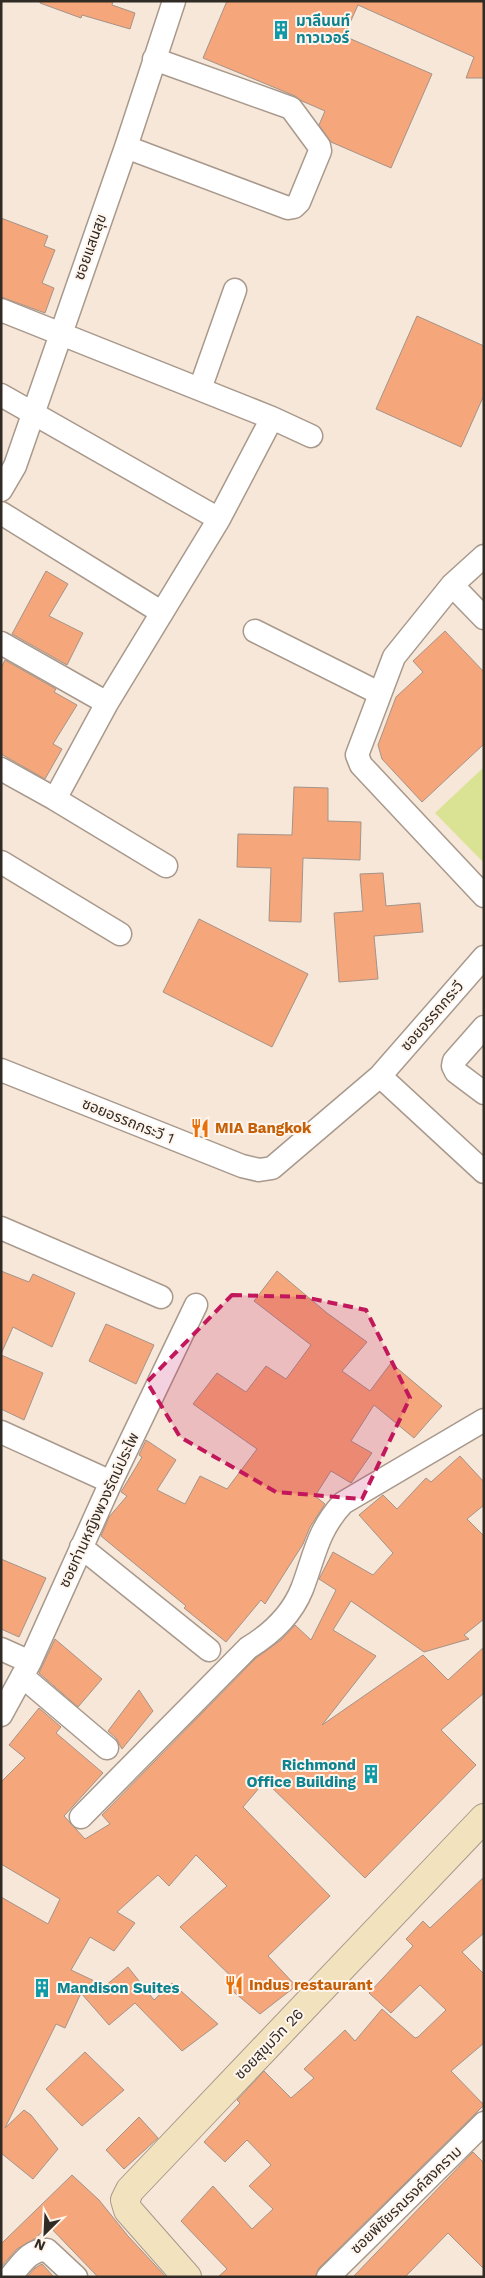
<svg xmlns="http://www.w3.org/2000/svg" width="485" height="2278" viewBox="0 0 485 2278" font-family="'Work Sans','Noto Sans Thai',sans-serif">
<style>
.green{fill:#dae393}
.building{fill:#f5a67a;stroke:#a59389}
.lines{fill:none;stroke-linecap:round;stroke-linejoin:round}
.street-casing{stroke:#a8998c;stroke-width:25}
.secondary-casing{stroke:#a8998c;stroke-width:30}
.street{stroke:#fff;stroke-width:22}
.secondary{stroke:#f2e2be;stroke-width:28}
.marked{fill:#c2185b;fill-opacity:0.2;stroke:#c2185b;stroke-width:4;stroke-dasharray:10 6;stroke-linejoin:round}
.labels{text-anchor:middle;stroke-width:4;stroke-linejoin:round;paint-order:stroke}
.culture-label{font-size:15px;font-weight:bold;fill:#0d838f;stroke:#fff5ed;text-anchor:start}
.street-label{font-size:15px;fill:#302b25;stroke:#fff5ed}
.food-label{font-size:15px;font-weight:bold;fill:#c56008;stroke:#fff5ed;text-anchor:start}
</style>
<rect width="100%" height="100%" fill="#f6e7d8"/>
<path class="green" d="M484,767V863L435,813Z"/>
<path class="building" d="M40,1H113L112,5L135,13L130,29L82,15L81,18L40,3Z
M227,1H484V78H466L474,57L358,5L344,36L432,74L391,168L331,142L319,125L325,111L302,101L295,96L203,58Z
M1,218L48,236L44,246L55,250L42,283L54,288L45,313L1,297Z
M417,316L484,346V395L461,447L376,409Z
M46,571L68,584L49,616L83,633L67,665L12,634Z
M445,631L484,672V744L422,802L382,759L378,745L396,697L423,672L413,661Z
M5,660L56,689L54,692L77,705L53,744L62,749L45,779L1,754V668Z
M294,787L328,788V821L361,822L360,860L303,858L301,922L269,921L271,868L237,867L238,834L292,835Z
M383,873L386,906L420,903L423,932L374,936L378,979L339,982L334,913L363,911L360,874Z
M199,919L308,974L272,1047L163,992Z
M1,1271L29,1282L33,1274L75,1293L52,1347L13,1327L1,1354Z
M277,1271L327,1313L367,1342L342,1371L370,1391L391,1363L442,1406L414,1438L374,1405L351,1441L372,1453L351,1483L331,1471L315,1496L325,1504L310,1527L303,1544L265,1604L261,1600L226,1642L184,1608L186,1606L101,1536L109,1517L127,1496L121,1492L142,1457L139,1455L146,1440L176,1460L157,1490L185,1504L200,1476L227,1489L257,1449L193,1404L217,1373L246,1392L266,1366L286,1379L311,1345L254,1301Z
M106,1324L154,1345L136,1384L89,1361Z
M1,1355L43,1373L24,1420L1,1409Z
M460,1456L484,1482V1505L467,1519L484,1536V1619L464,1635L469,1639L424,1652L351,1601L333,1630L376,1656L322,1725L423,1655L448,1680L484,1647V1693L441,1730L476,1765L365,1878L265,1781L243,1807L330,1896L268,1956L296,1986L260,2014L229,1988L237,1982L180,1927L227,1886L196,1855L169,1886L158,1875L117,1912L135,1923L114,1951L90,1937L71,1970L105,1986L128,1967L154,2000L172,1983L218,2024L182,2051L135,2003L109,2025L81,1993L65,2028L56,2024L5,2128L24,2110L31,2115L58,2149L33,2179L1,2153V1897L48,1924L60,1899L1,1864V1782L25,1758L9,1745L39,1708L61,1727L56,1733L103,1773L64,1816L85,1839L110,1824L102,1815L256,1658L281,1640L295,1625L311,1640L336,1590L319,1579L333,1552L373,1575L393,1553L359,1515L383,1495L397,1509L426,1478L431,1482Z
M1,1559L46,1578L19,1637L1,1629Z
M55,1639L102,1679L78,1707L39,1673Z
M139,1690L153,1711L122,1749L116,1738L108,1731Z
M484,1877V1933L462,1952L484,1974V2043L451,2071L484,2105L319,2268L315,2277H218L227,2269L181,2221L213,2186L252,2229L273,2209L249,2186L271,2165L247,2140L225,2162L204,2142L240,2103L237,2100L264,2071L291,2098L314,2078L304,2069L345,2030L355,2041L382,2009L415,2038L418,2037L446,2010L420,1985L391,2013L369,1993L413,1946L406,1939L423,1921L430,1928Z
M85,2052L124,2090L82,2126L46,2089Z
M139,2117L158,2138L124,2169L106,2150Z
M473,2152L484,2163V2269L448,2233L405,2277H353Z
M72,2175L99,2200L128,2236L166,2277H98L48,2225L36,2238L17,2249L1,2267V2244Z
M42,2264L54,2277H27L35,2268Z"/>
<g class="lines">
<g class="street-casing">
<path id="street" d="M126,147L288,208L294,207L299,202L320,151L319,146L291,108L154,59
M1,310L272,418L311,436
M200,389L235,290
M1,395L219,519
M1,490L15,466L126,147L174,1
M1,513L161,612
M484,556L452,585L394,657L357,755L361,765L484,896
M452,585L484,618
M255,631L379,693
M1,643L107,703
M1,769L55,799L166,866
M55,799L107,703L219,519L272,418
M1,862L120,934
M484,1027L454,1061L453,1066L456,1072L484,1093
M1,1070L242,1166L259,1170L272,1168L380,1076L484,1172
M380,1076L484,957
M1,1228L161,1297
M1,1432L111,1482
M81,1547L209,1650
M1,1649L30,1662
M22,1676L107,1748
M1,1715L30,1662L111,1482L196,1305
M81,1817L248,1648C271,1634 292,1614 302,1589C315,1555 317,1531 343,1503L484,1420
M10,2277C21,2265 29,2249 47,2250L76,2277
M328,2277L484,2123"/>
</g>
<g class="secondary-casing">
<path id="secondary" d="M187,2277L128,2210L125,2200L130,2190L484,1818"/>
</g>
<use href="#street" class="street"/>
<use href="#secondary" class="secondary"/>
</g>
<path class="marked" d="M232,1295L304,1297L366,1310L410,1398L362,1499L276,1492L180,1437L147,1382Z"/>
<defs>
<g id="building-bare" transform="scale(1.5)"><path d="M-4-6H4V6H1V3H-1V6H-4ZM-2.5-4.3h1.7v1.8h-1.7ZM.8-4.3h1.7v1.8H.8ZM-2.5-1h1.7V.8h-1.7ZM.8-1h1.7V.8H.8Z" fill="#0f9aa8" stroke="#fff5ed" stroke-width="2.5" paint-order="stroke"/></g>
<g id="restaurant-bare" transform="scale(1.5)"><path d="M-5-6h1v4h1v-4h1v4h1v-4h1v5L-1.5 .5V6h-2V.5L-5-1ZM5-6V6H3V1.5H1.5Q1.5-4 5-6Z" fill="#e8710a" stroke="#fff5ed" stroke-width="2.5" paint-order="stroke"/></g>
</defs>
<g fill-rule="evenodd">
<use href="#building-bare" x="281" y="30"/>
<use href="#restaurant-bare" x="200" y="1128"/>
<use href="#building-bare" x="371" y="1774"/>
<use href="#restaurant-bare" x="234" y="1985"/>
<use href="#building-bare" x="42" y="1988"/>
</g>
<g class="labels">
<g class="culture-label">
<text x="296" y="26">มาลีนนท์<tspan x="296" dy="17">ทาวเวอร์</tspan></text>
<text x="356" y="1770" text-anchor="end">Richmond<tspan x="356" dy="17">Office Building</tspan></text>
<text x="57" y="1993">Mandison Suites</text>
</g>
<g class="street-label">
<text transform="translate(90 247) rotate(-70)" y="5">ซอยแสนสุข</text>
<text transform="translate(432 1016) rotate(-49)" y="5">ซอยอรรถกระวี</text>
<text transform="translate(128 1121) rotate(22)" y="5">ซอยอรรถกระวี 1</text>
<text transform="translate(99 1510) rotate(-65)" y="5">ซอยท่านหญิงพวงรัตน์ประไพ</text>
<text transform="translate(269 2044) rotate(-46)" y="5">ซอยสุขุมวิท 26</text>
<text transform="translate(406 2200) rotate(-44)" y="5">ซอยพิชัยรณรงค์สงคราม</text>
</g>
<g class="food-label">
<text x="215" y="1133">MIA Bangkok</text>
<text x="249" y="1990">Indus restaurant</text>
</g>
</g>
<rect width="485" height="2278" fill="none" stroke="#302b25" stroke-width="5"/>
<g transform="translate(45 2233) rotate(204)" stroke="#fff5ed" stroke-width="4" paint-order="stroke">
<path d="M0-4L9 19L0 12L-9 19Z" fill="#302b25"/>
<text y="-8" font-size="14" font-weight="bold" text-anchor="middle" fill="#302b25">N</text>
</g>
</svg>
